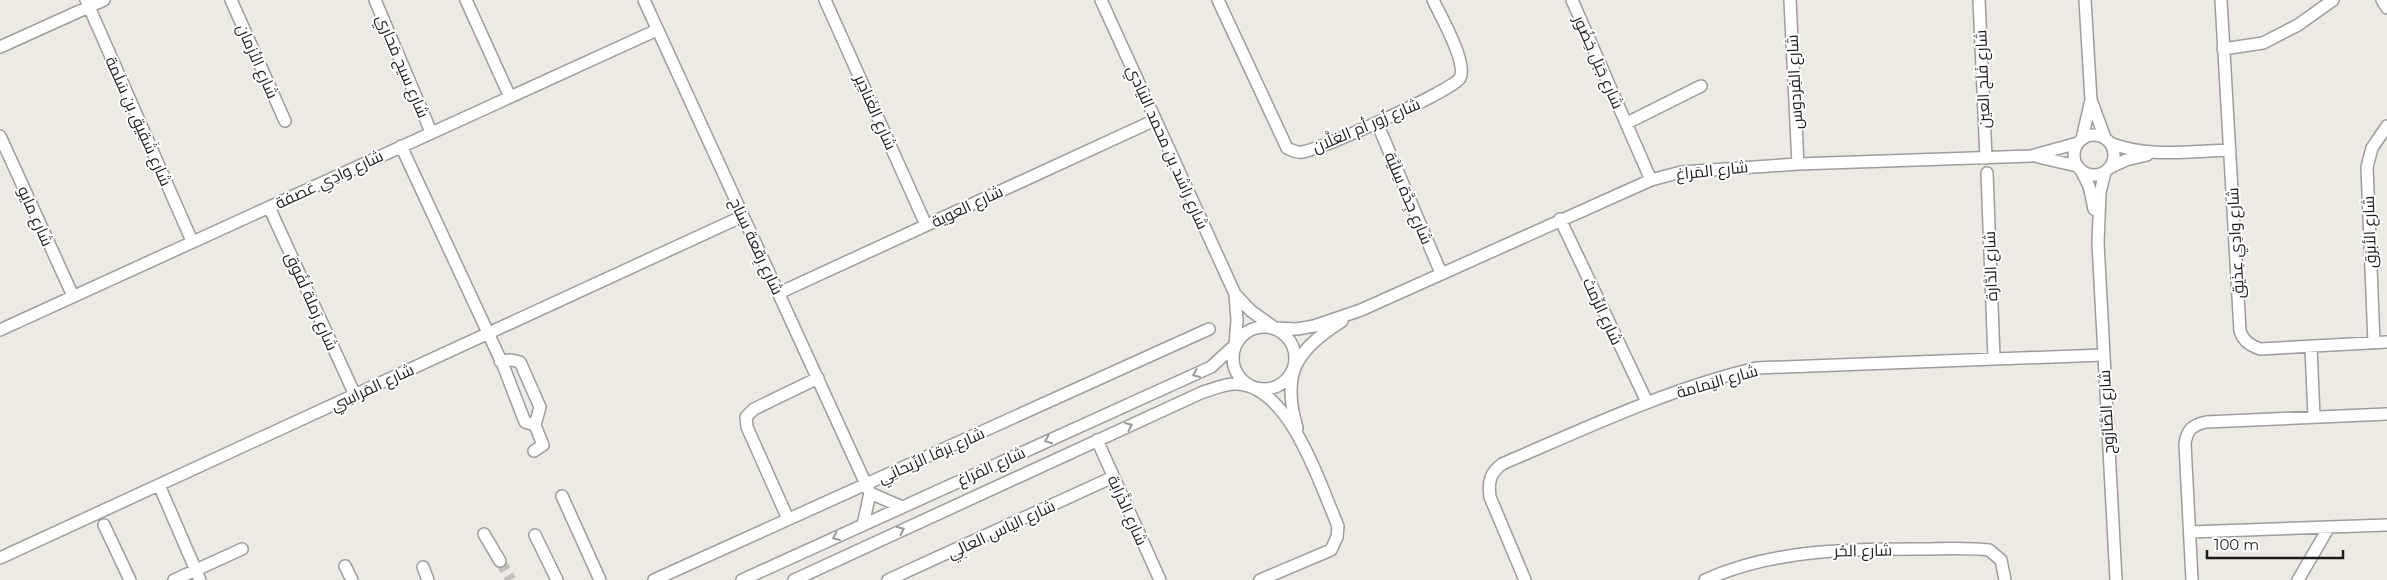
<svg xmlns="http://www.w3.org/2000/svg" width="2387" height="580" viewBox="0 0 2387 580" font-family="Montserrat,Cairo,sans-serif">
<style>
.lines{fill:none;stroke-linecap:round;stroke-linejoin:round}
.minor-tunnel{stroke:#c3c0bb;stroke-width:11;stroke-dasharray:11 5.5;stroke-linecap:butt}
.minor-casing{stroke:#9d9d9d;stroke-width:14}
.minor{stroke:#fff;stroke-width:11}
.oneway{stroke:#999}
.labels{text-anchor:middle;stroke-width:4;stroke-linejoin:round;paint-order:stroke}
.street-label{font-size:16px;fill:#1c1c1c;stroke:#fff}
</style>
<rect width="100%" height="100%" fill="#ede9e3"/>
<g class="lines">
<path class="minor-tunnel" d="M500,561L511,580"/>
<g class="minor-casing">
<path id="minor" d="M86,0L192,241
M231,0L285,121
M375,0L431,132
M466,0L510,97
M644,0L870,493L863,525
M825,0L926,225
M1101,0L1235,294L1251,311L1275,328L1297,329L1314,326L1361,310L1651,180L1681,172L1798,164L2031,156L2078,143
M1218,0L1287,148C1292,150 1296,153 1302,152C1320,150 1452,91 1460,78C1468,63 1440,15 1433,0
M1572,0L1651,180
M1790,0L1798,164
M1979,0L1986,158
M2085,0L2091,100L2105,138
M2221,0L2240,331C2243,341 2250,345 2260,349L2387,342
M2382,0L2387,8
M0,47L104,0
M2223,49L2263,43L2298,25L2333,0
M1377,123L1441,273
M1627,123L1701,86
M2074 155a20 20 0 1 1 40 0a20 20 0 1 1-40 0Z
M0,136L73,296
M2082,139L2090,104
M2110,143C2147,158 2190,151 2230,150
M401,146L503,365L525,422L535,425L543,445L534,451
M2038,157L2077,166
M2109,168L2126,160L2147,155
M2081,170L2089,186L2094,209
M2105,172L2100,193L2098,243L2116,580
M1987,173L1994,358
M269,207L355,395
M1560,219L1647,402
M779,293L1155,120
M1233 358a31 31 0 1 1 62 0a31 31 0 1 1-62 0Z
M0,330L657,30
M2374,343L2367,167L2372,148L2387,126
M2311,347L2314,417
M500,361L511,360L520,362L540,407L535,425
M1297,428C1281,373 1296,350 1342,321
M1097,440L1160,580
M159,485L200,580
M870,493L902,507
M562,496L600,580
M788,519L747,427L746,417L754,409L818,378
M104,525L130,580
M2190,532L2387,525
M484,534L500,561
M535,535L557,580
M0,558L743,216
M345,566L352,580
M423,567L428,580
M174,580L242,549
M654,580L1209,329
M742,580L1211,367L1235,345L1237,320L1235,294
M794,580L1203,392C1214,389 1226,383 1237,384C1290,386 1320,485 1338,526L1337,537L1331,550L1260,580
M888,580L1113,477
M1525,580L1490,497C1488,482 1490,473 1502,464C1586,428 1668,389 1756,368L2103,355
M1705,580C1772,550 1844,549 1916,549C1940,549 1966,547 1989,550L2001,560L2005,580
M2192,580L2185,444C2187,429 2193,425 2206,422L2387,414
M2298,580L2329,527"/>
</g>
<use href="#minor" class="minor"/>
</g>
<defs><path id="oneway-chevron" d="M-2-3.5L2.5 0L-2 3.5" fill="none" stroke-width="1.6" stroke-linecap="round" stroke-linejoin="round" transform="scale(1.25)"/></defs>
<g class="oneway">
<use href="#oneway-chevron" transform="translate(1196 374) rotate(156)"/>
<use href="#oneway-chevron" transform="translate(1129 426) rotate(-24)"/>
<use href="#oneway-chevron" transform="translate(1048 440) rotate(156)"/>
<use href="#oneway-chevron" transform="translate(901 530) rotate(-25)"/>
<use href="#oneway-chevron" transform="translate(836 537) rotate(156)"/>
</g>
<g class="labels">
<g class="street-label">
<text transform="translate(258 61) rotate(66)" y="6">شارع الأزمان</text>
<text transform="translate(1599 62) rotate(66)" y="6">شارع جَبَل خِضُور</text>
<text transform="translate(403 66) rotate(67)" y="6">شارع سيح مَحاري</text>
<text transform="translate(1982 79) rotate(-92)" y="6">شارع فَلَج العين</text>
<text transform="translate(1794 82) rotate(-93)" y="6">شارع الفِردوس</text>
<text transform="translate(876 112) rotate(66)" y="6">شارع الغَنادِير</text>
<text transform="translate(139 121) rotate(66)" y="6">شارع شَقِيق بن سَلَمة</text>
<text transform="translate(1366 125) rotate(-23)" y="6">شارع زُور أم الغلَّان</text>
<text transform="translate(1168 147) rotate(66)" y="6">شارع راشد بن محمد النيادي</text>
<text transform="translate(1712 170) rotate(-6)" y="6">شارع المَراغ</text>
<text transform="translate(329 179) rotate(-25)" y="6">شارع وادِي عَصفة</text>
<text transform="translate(1409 198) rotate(67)" y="6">شارع جِدَّة سِلَيَّة</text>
<text transform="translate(967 206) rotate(-25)" y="6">شارع العوية</text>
<text transform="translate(36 216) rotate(66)" y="6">شارع مايو</text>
<text transform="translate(2369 232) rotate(-92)" y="6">شارع الأبرَق</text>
<text transform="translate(2235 243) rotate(-93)" y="6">شارع وادِي عِذَيق</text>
<text transform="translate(757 246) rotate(65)" y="6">شارع رِقعة سِناح</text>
<text transform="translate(1990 266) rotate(-92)" y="6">شارع الدَّارة</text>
<text transform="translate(312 301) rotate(66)" y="6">شارع رَملة لُفُوق</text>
<text transform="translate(1603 311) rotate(65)" y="6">شارع الرِّمث</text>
<text transform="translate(1717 381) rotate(-16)" y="6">شارع اليَمامة</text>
<text transform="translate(372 387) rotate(-25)" y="6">شارع المَراسِي</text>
<text transform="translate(2106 412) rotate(-93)" y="6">شارع الصَّارُوج</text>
<text transform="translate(931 455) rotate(-24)" y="6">شارع بَرقا الرِّيحانِي</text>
<text transform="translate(991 466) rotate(-24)" y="6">شارع المَراغ</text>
<text transform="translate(1128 510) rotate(66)" y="6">شارع الذَّرابة</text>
<text transform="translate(1001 529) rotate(-25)" y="6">شارع الياس العالِي</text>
<text transform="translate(1863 550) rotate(-1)" y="6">شارع الحُر</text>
</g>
</g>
<path d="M2207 550v8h136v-8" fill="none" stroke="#1c1c1c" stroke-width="2.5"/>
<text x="2214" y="550" font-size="15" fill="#1c1c1c" stroke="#ffffff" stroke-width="4" paint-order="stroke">100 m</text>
</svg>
